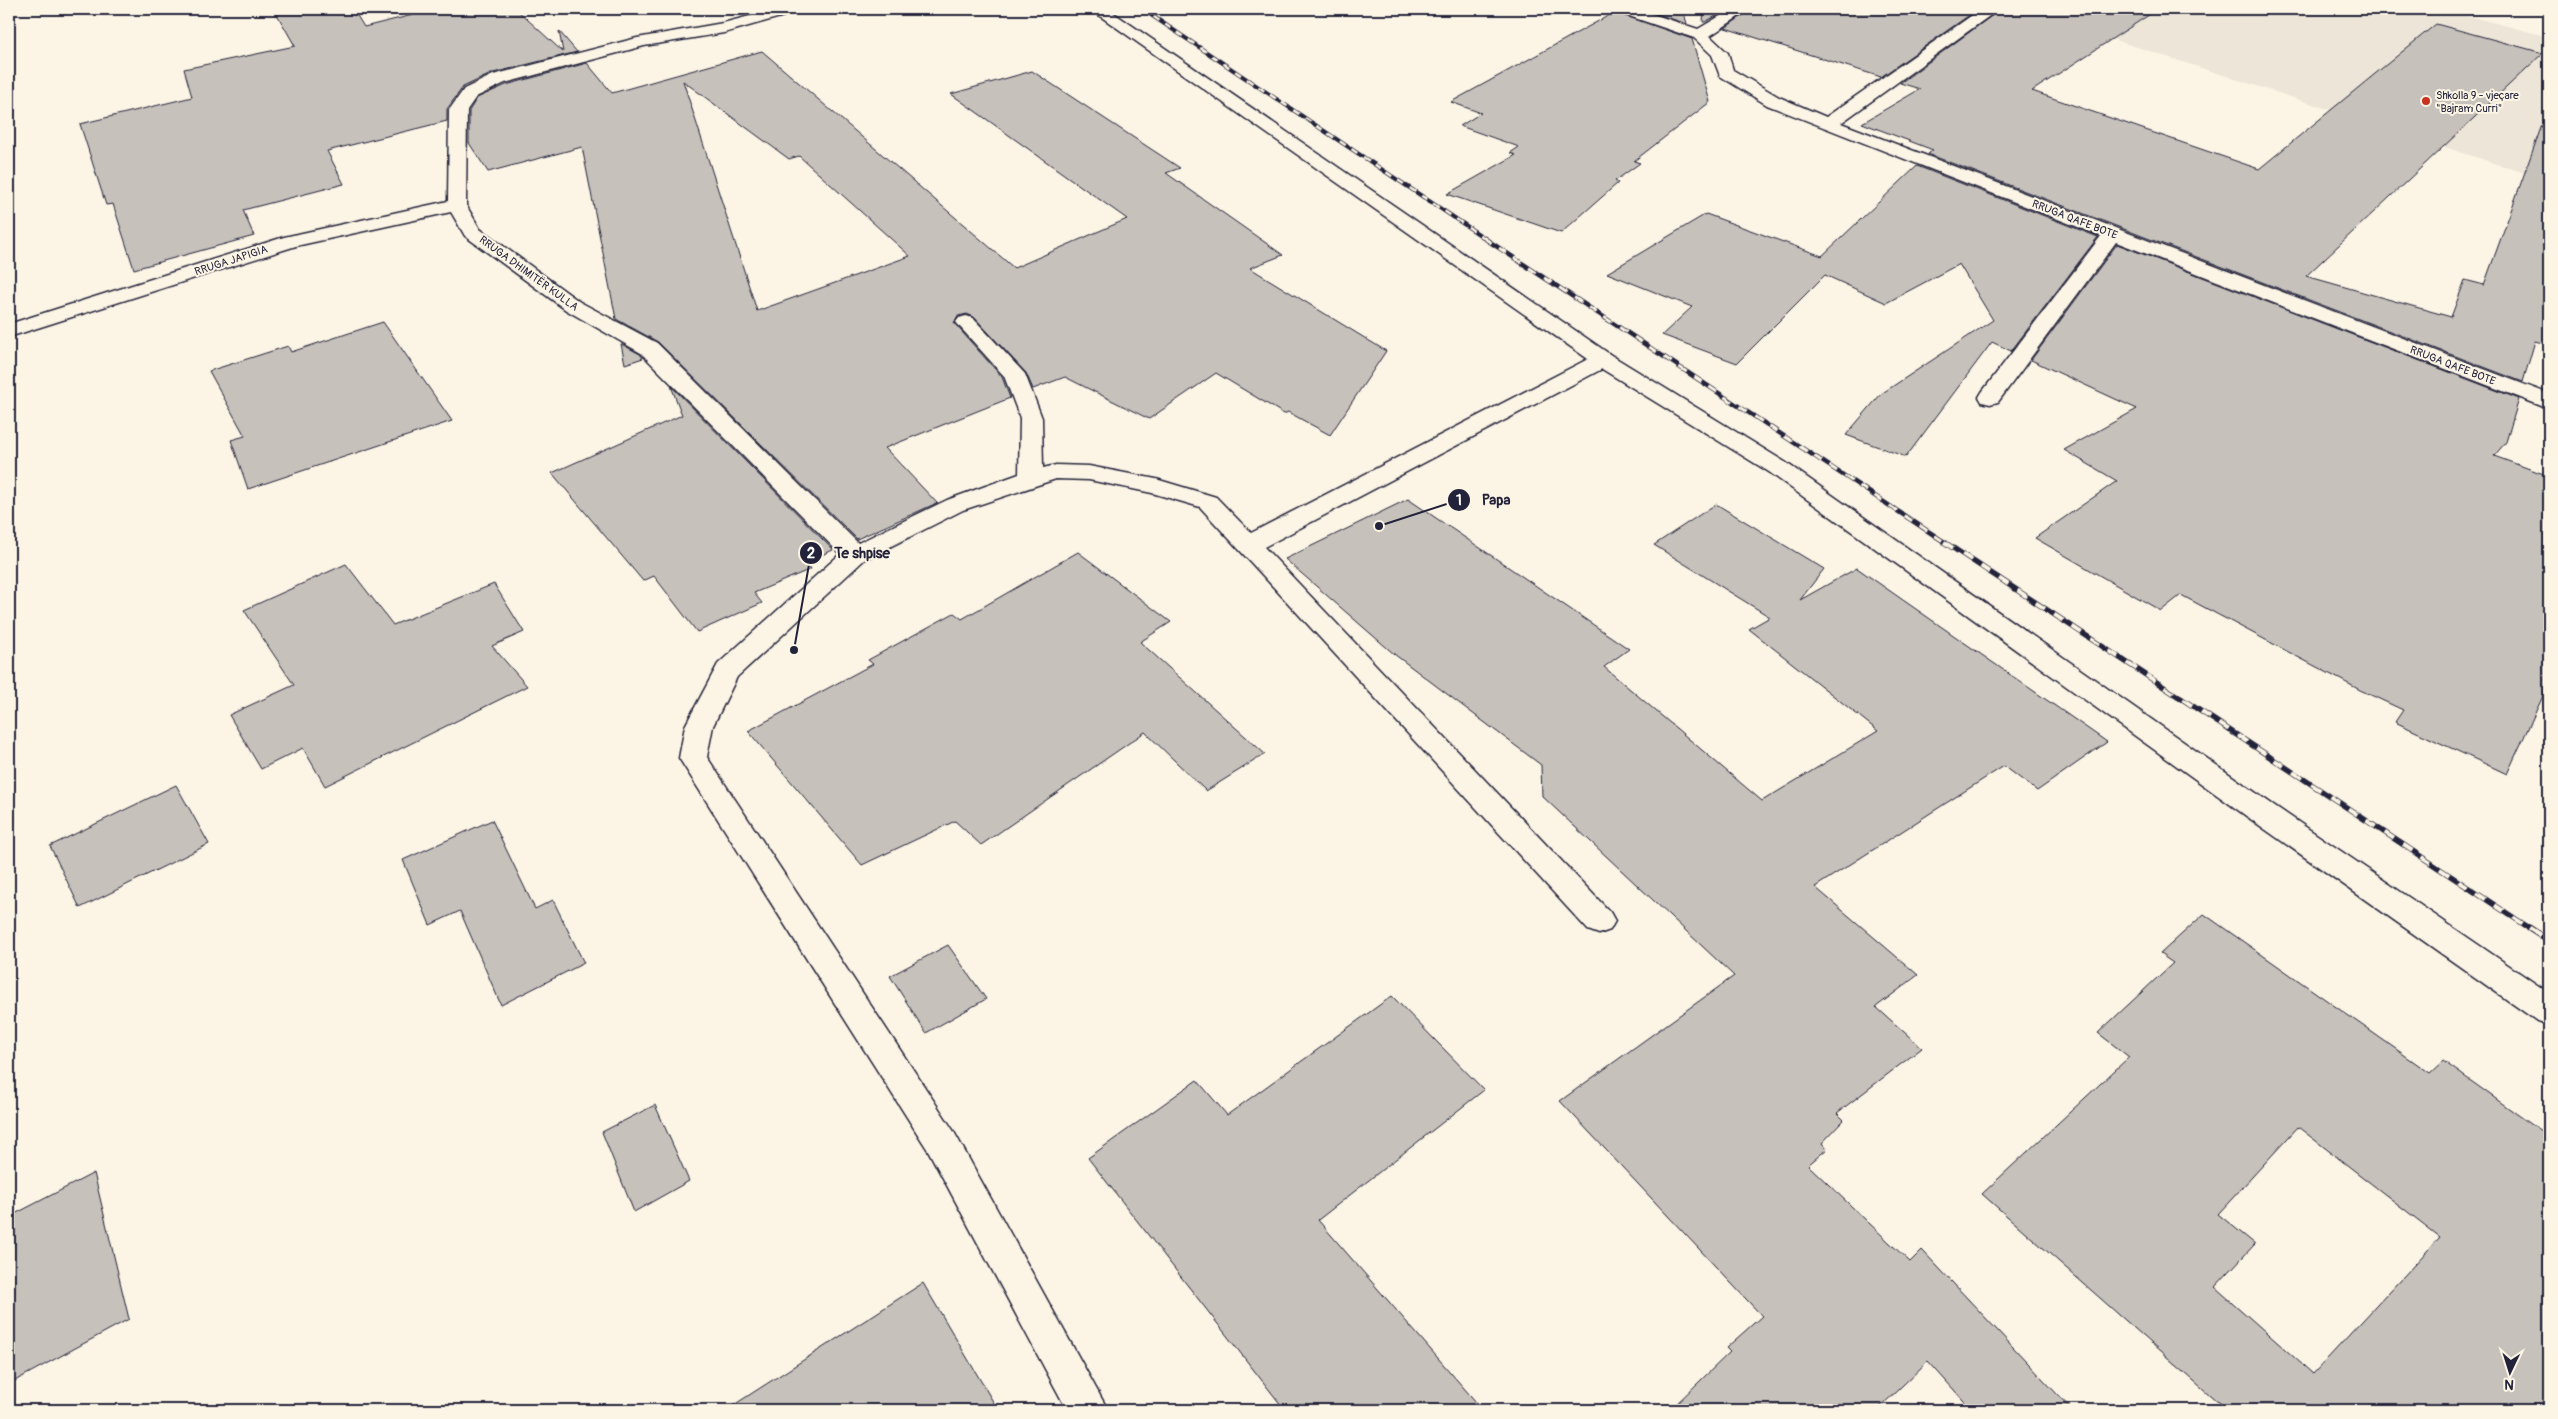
<svg xmlns="http://www.w3.org/2000/svg" width="2558" height="1419" viewBox="0 0 2558 1419" font-family="Pangolin,sans-serif">
<style>
.built{fill:#ece5d8}
.building{fill:#c6c1bb;stroke:#22223b;fill-rule:evenodd}
.lines{fill:none;stroke-linecap:round;stroke-linejoin:round}
.minor-casing{stroke:#22223b;stroke-width:3}
.minor{fill:#fcf5e5;fill-rule:evenodd}
.rail-far3-casing{stroke:#22223b;stroke-width:4}
.rail-far2-casing{stroke:#22223b;stroke-width:4.5}
.rail-far1-casing{stroke:#22223b;stroke-width:5.5}
.rail-casing{stroke:#22223b;stroke-width:7}
.rail-far3{stroke:#fcf5e5;stroke-width:2.5;stroke-dasharray:7;stroke-linecap:butt}
.rail-far2{stroke:#fcf5e5;stroke-width:3;stroke-dasharray:9;stroke-linecap:butt}
.rail-far1{stroke:#fcf5e5;stroke-width:4;stroke-dasharray:11;stroke-linecap:butt}
.rail{stroke:#fcf5e5;stroke-width:5;stroke-dasharray:14;stroke-linecap:butt}
.poi-dot{fill:#c8321e;stroke:#fcf5e5;stroke-width:2}
.labels{text-anchor:middle;stroke-width:4;stroke-linejoin:round;paint-order:stroke}
.far-poi-label{font-size:11px;fill:#22223b;stroke:#fcf5e5;text-anchor:start}
.far-street-label{font-size:11px;fill:#22223b;stroke:#fcf5e5}
.leader{fill:none;stroke:#22223b;stroke-width:2}
.callout-dot{fill:#22223b;stroke:#fcf5e5;stroke-width:2}
.mark-label{font-size:15px;text-anchor:middle;font-weight:bold;fill:#fff}
.callout-label{font-size:15px;text-anchor:middle;font-weight:bold;fill:#22223b;stroke:#fcf5e5;stroke-width:4;stroke-linejoin:round;paint-order:stroke}
</style>
<rect width="100%" height="100%" fill="#fcf5e5"/>
<filter id="ink" filterUnits="userSpaceOnUse"><feTurbulence type="fractalNoise" baseFrequency=".02" numOctaves="2"/><feDisplacementMap in="SourceGraphic" scale="10" xChannelSelector="R" yChannelSelector="G"/><feConvolveMatrix kernelMatrix="1 2 1 2 8 2 1 2 1" color-interpolation-filters="sRGB"/></filter>
<g filter="url(#ink)">
<path class="built" d="M2047,9H2442L2549,37V165L2537,177L2038,15Z"/>
<path class="building" d="M274,9H353L364,27L437,9H516L563,52L559,31L577,52L493,73L463,87L447,109V121L327,151L344,184L243,210L254,236L134,269L113,204L106,205L80,124L192,97L184,69L295,46Z
M1642,9H1683L1687,24Z
M1704,9H1729L1705,22H1703Z
M1752,9H1978L1881,77L1725,28Z
M2001,9H2158L2032,91L2259,169L2436,24L2543,53L2306,276L2451,317L2465,280L2484,285L2542,125L2549,126V345L2535,341L2523,382L1928,154L1933,150L1862,123L1920,89L1900,83Z
M1615,12L1692,39L1710,102L1634,161L1640,163L1615,181L1618,183L1561,233L1447,194L1516,155L1510,153L1519,147L1460,126L1481,113L1451,102Z
M762,51L1014,268L1127,219L951,94L1032,71L1180,168L1166,173L1283,255L1250,268L1386,351L1330,435L1288,412L1284,414L1216,373L1149,419L1065,377L1033,389L1026,373L974,317L967,314L958,316L954,323L1002,377L1010,398L885,448L937,503L857,539L658,342L616,319L582,147L488,172L469,143V111L477,98L506,85L587,63L612,93ZM683,81L789,159L799,156L910,256L757,311Z
M1917,166L2098,237L2011,351L1992,342L1906,457L1846,435L1881,394L1993,320L1959,264L1886,303L1825,275L1737,363L1662,335L1692,307L1607,273L1706,214L1822,256Z
M2117,244L2519,399L2506,442L2494,456L2549,476V683L2507,774L2395,722L2403,710L2360,690L2181,595L2161,611L2035,538L2117,481L2064,450L2137,409L2031,360Z
M383,322L452,421L248,489L231,440L245,436L209,371L288,346L291,352Z
M621,344L640,354L643,358L625,364Z
M671,386L833,550L806,562L811,569L754,593L762,603L697,632L654,576L643,581L552,473L682,415Z
M1408,499L1629,649L1604,667L1762,801L1878,731L1749,629L1770,617L1654,545L1716,504L1824,569L1800,600L1857,568L2107,742L2037,791L2004,766L1815,887L1918,975L1876,1007L1922,1048L1837,1113L1844,1120L1822,1143L1827,1149L1808,1165L1910,1262L1922,1250L2072,1410H1972L1928,1361L1877,1410H1670L1730,1352L1726,1348L1762,1316L1560,1101L1734,976L1542,796L1541,765L1394,654L1285,559Z
M1078,552L1171,622L1140,642L1265,754L1206,791L1145,732L981,845L955,821L862,865L748,731L873,664L868,660L954,613L962,619Z
M346,564L393,625L494,584L524,632L492,646L527,686L325,786L303,748L261,769L229,715L294,685L244,610Z
M176,785L209,844L80,908L50,846Z
M492,820L535,909L553,900L584,963L501,1005L460,911L430,925L403,860Z
M2204,914L2430,1073L2443,1061L2549,1137V1410H2227L1982,1194L2129,1057L2098,1033L2173,963L2160,954ZM2298,1127L2440,1237L2313,1374L2215,1287L2255,1244L2218,1214Z
M948,945L986,999L926,1033L890,976Z
M1392,996L1484,1090L1318,1220L1483,1410H1285L1088,1158L1197,1080L1227,1115Z
M655,1105L689,1181L634,1212L602,1132Z
M94,1173L129,1319L9,1384V1217Z
M923,1283L998,1410H726Z"/>
<g class="lines">
<g class="minor-casing">
<path id="minor" d="M777,9H801L798,12L724,33L644,46L505,83L476,97L467,110L466,205L480,229L580,302L657,343L858,543L947,500L1019,474L1020,418L1004,376L959,326L956,322L959,318L966,316L973,318L1025,374L1042,418L1043,468L1056,465L1089,466L1156,479L1216,497L1251,533L1588,359L1090,9H1108L1611,355L1785,462L2269,802L2549,993V1025L2537,1021L2249,818L1769,472L1602,369L1264,547L1610,912L1615,921L1610,930L1599,934L1588,930L1200,507L1152,493L1089,480L1056,479L963,510L864,560L737,677L713,726L707,757L953,1130L1108,1410H1067L929,1152L679,758L685,726L718,664L840,554L641,353L566,310L465,236L451,212L296,246L9,337V324L284,237L448,201L449,110L464,89L493,75L637,38L723,23Z
M1614,9H1637L1698,29L1732,9H1750L1710,36L1728,53L1733,70L1779,97L1826,117L1981,9H1999L1841,123L2549,394V409L2116,242L1998,402L1990,404L1982,402L1979,397L1982,392L2101,236L1767,105L1720,76L1712,55L1694,38L1617,12Z"/>
</g>
<use href="#minor" class="minor"/>
<g class="rail-far3-casing">
<path id="rail-far3" d="M1142,9L1486,239"/>
</g>
<g class="rail-far2-casing">
<path id="rail-far2" d="M1484,238L1946,543"/>
</g>
<g class="rail-far1-casing">
<path id="rail-far1" d="M1944,542L2531,929"/>
</g>
<g class="rail-casing">
<path id="rail" d="M2529,928L2549,941"/>
</g>
<use href="#rail-far3" class="rail-far3"/>
<use href="#rail-far2" class="rail-far2"/>
<use href="#rail-far1" class="rail-far1"/>
<use href="#rail" class="rail"/>
</g>
</g>
<circle class="poi-dot" cx="2426" cy="101" r="5"/>
<g class="labels">
<g class="far-poi-label">
<text x="2436" y="99">Shkolla 9 - vjeçare<tspan x="2436" dy="13">"Bajram Curri"</tspan></text>
</g>
<g class="far-street-label">
<text transform="translate(2075 219) rotate(21)" y="4">RRUGA QAFE BOTE</text>
<text transform="translate(231 260) rotate(-18)" y="4">RRUGA JAPIGIA</text>
<text transform="translate(529 273) rotate(36)" y="4">RRUGA DHIMITËR KULLA</text>
<text transform="translate(2453 365) rotate(21)" y="4">RRUGA QAFE BOTE</text>
</g>
</g>
<path class="leader" d="M1379 526L1459 500M794 650L811 553"/>
<g class="callout-dot">
<circle cx="1379" cy="526" r="5"/>
<circle cx="794" cy="650" r="5"/>
<circle cx="1459" cy="500" r="12"/>
<circle cx="811" cy="553" r="12"/>
</g>
<g class="mark-label">
<text x="1459" y="505">1</text>
<text x="811" y="558">2</text>
</g>
<g class="callout-label">
<text x="1496" y="505">Papa</text>
<text x="862" y="558">Te shpise</text>
</g>
<rect width="2558" height="1419" fill="none" stroke="#fcf5e5" stroke-width="30"/>
<rect x="15" y="15" width="2528" height="1389" fill="none" stroke="#22223b" stroke-width="2" filter="url(#ink)"/>
<g transform="translate(2510 1372) rotate(184)" stroke="#fcf5e5" stroke-width="4" paint-order="stroke">
<path d="M0-4L9 19L0 12L-9 19Z" fill="#22223b"/>
<text y="-8" font-size="14" font-weight="bold" text-anchor="middle" fill="#22223b">N</text>
</g>
</svg>
